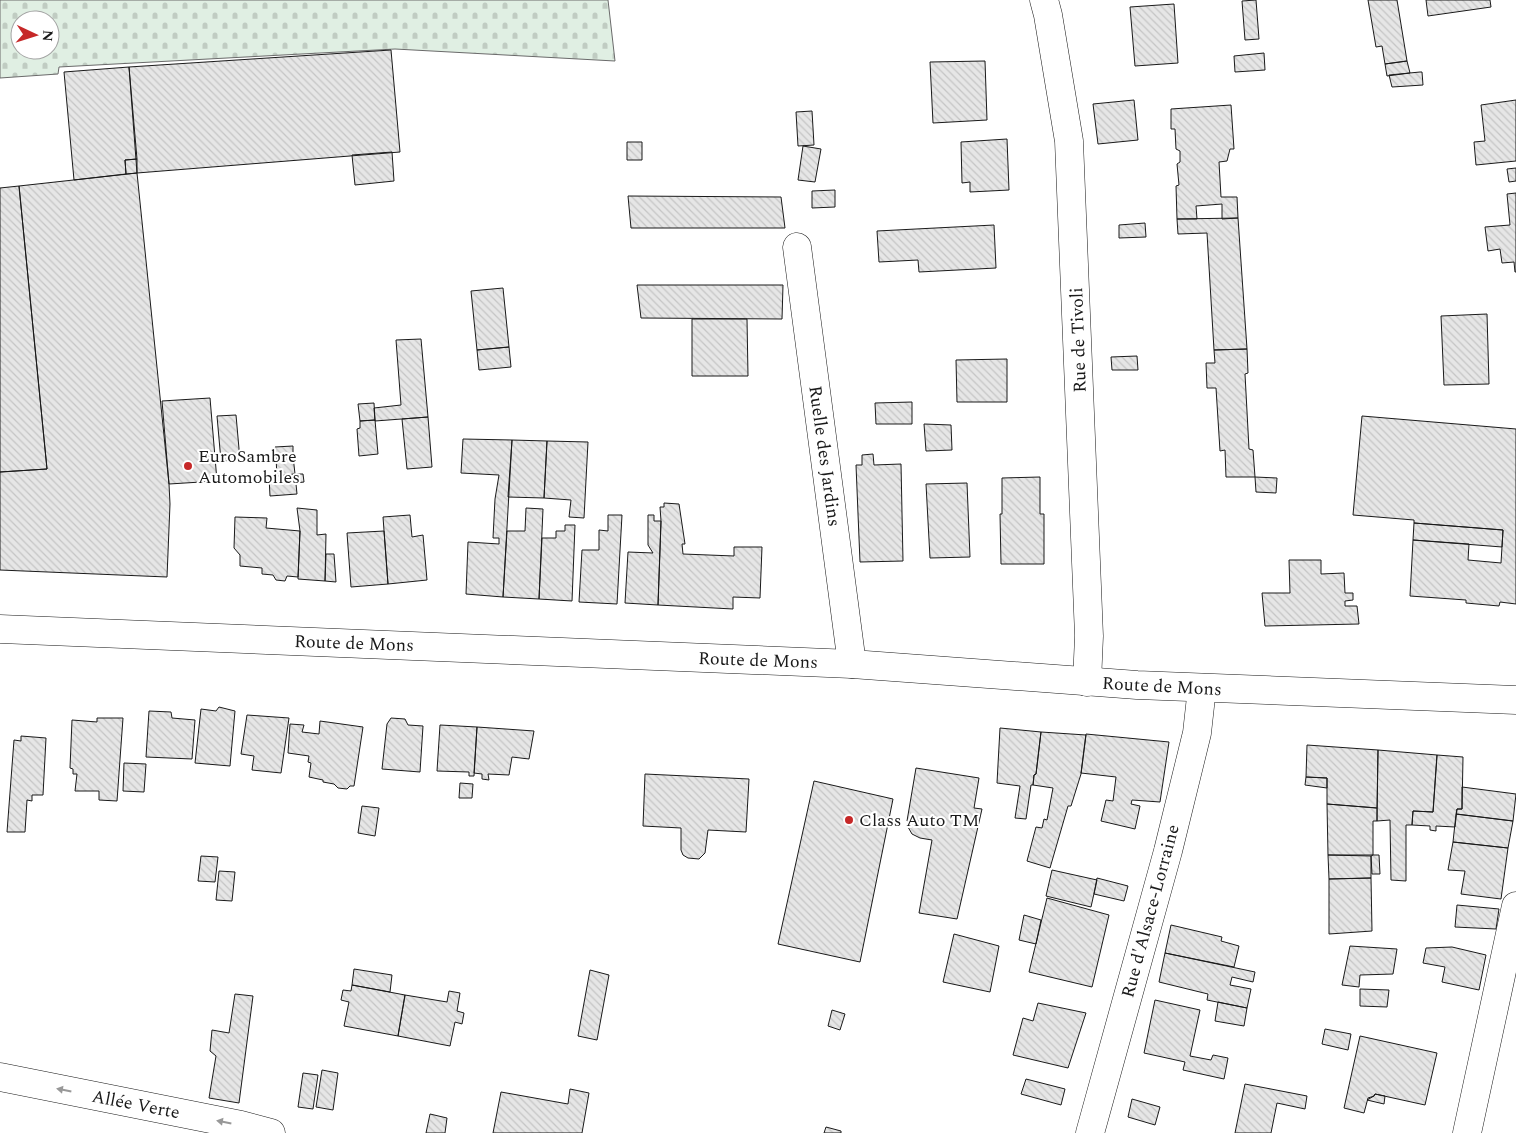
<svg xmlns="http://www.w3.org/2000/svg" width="1516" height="1133" viewBox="0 0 1516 1133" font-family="Spectral,serif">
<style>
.cemetery{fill:url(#cemetery-stones);stroke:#6a6a6a;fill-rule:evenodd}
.building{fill:url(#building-back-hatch);stroke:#1a1a1a}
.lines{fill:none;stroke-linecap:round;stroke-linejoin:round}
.minor-casing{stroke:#1a1a1a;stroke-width:29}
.major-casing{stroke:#1a1a1a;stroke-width:29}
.minor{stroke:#fff;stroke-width:28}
.major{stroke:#fff;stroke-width:28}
.oneway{fill:#989898}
.poi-dot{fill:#c62828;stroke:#fff;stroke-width:2}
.labels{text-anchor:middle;stroke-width:4;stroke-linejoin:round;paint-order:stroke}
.street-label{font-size:18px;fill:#1a1a1a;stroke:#fff}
.poi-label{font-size:18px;fill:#1a1a1a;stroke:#fff;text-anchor:start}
</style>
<defs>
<pattern id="cemetery-stones" width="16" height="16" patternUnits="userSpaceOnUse" patternTransform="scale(1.25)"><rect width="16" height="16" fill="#e0efe3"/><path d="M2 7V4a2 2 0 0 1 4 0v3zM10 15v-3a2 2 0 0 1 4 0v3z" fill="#c0ccc2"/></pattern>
<pattern id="building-back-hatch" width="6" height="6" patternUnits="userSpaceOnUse" patternTransform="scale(1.25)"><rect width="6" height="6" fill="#e6e6e6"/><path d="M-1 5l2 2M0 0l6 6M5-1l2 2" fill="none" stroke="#c5c5c5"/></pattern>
</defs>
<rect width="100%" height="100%" fill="#fff"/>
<path class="cemetery" d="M0,0H608L615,61L395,49L59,67L58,74L0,78ZM20,20H50V50H20Z"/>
<path class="building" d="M1256,0L1259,39L1245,40L1242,1Z
M1368,0H1397L1407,61L1385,64L1382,46L1376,47Z
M1426,0H1490L1491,7L1428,16Z
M1174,4L1178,63L1135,66L1130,7Z
M391,50L400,152L137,173L129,67Z
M1264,53L1265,70L1235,72L1234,56Z
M985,61L987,120L933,123L930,62Z
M1407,61L1410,73L1387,76L1385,64Z
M129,67L137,159L125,160L126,174L74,180L64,72Z
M1420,72H1422L1423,85L1392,87L1389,75Z
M1134,100L1138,140L1098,144L1093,104Z
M1516,100V161L1476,165L1474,142L1485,141L1481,105Z
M1231,105L1234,149H1230L1227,161L1219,162L1221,197H1237L1238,218L1222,219V204L1196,206L1197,219H1177L1176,186L1179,185L1177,164L1180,162V151L1176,149L1175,129H1171V109Z
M812,111L814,145L798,146L796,112Z
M1007,139L1009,190L970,192V182L962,183L961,142Z
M627,142H642V160H627Z
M803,146L821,149L815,182L798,180Z
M392,152L394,181L355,185L352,155Z
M137,159V173L126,174L125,160Z
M1516,168V181L1509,182L1507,169Z
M137,173L169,484L170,504L167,577L0,570V472L47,469L19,186Z
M19,186L47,469L0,472V188Z
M835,190V207L812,208V191Z
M1516,193V272H1515L1514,262L1502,263L1500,249L1488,251L1485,227L1510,225L1507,194Z
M628,196L781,197L785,228H631Z
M1238,218L1247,349L1214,350L1207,233L1178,234L1177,219Z
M1145,223L1146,237L1119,238V225Z
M994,225L996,268L919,272L918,260L879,262L877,231Z
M637,285H783L782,319L641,318Z
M503,288L509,347L477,350L471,291Z
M1487,314L1489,384L1444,385L1441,316Z
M692,319H747L748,376H692Z
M421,339L428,417L375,421L374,408L401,405L396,340Z
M509,347L511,367L479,370L477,350Z
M1247,349L1248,373L1245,374L1249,449L1253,450L1255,477H1226L1225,450L1220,451L1216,388H1207L1206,363H1215L1214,350Z
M1137,356L1138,370H1112L1111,357Z
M1007,359V402H957L956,360Z
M210,398L217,481L169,484L162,401Z
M912,402V424H876L875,403Z
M374,403L375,420L360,421L358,404Z
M236,415L240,460L221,461L217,416Z
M1362,416L1516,429V604L1500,602L1499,606L1466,603V600L1410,596L1413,540L1469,544L1468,560L1501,563L1503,530L1414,523V520L1353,515Z
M428,417L432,467L407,469L402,419Z
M375,420L378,454L359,456L357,429L360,428V421Z
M924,424L951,425L952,450L926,451Z
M463,439L512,440L503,597L466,594L468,542L499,544V538H493L495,499L499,475L461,473Z
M512,440L547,441L544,498L508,497Z
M547,441L588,442L584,518L569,517L571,500L544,498Z
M293,446V456L276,458L275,447Z
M873,454L874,465L901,464L903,561L860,562L856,465H862V455Z
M293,456L295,474L277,476L276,458Z
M295,474L297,494L270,496L269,477Z
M295,474H303L304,482L296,483Z
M1040,477V514H1044V564H1001L1000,514H1002V478Z
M1255,477L1277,478L1276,493L1256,492Z
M967,483L970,557L930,558L926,484Z
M664,503L679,504L685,544H682L683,554L734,556V547H762L760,598L733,597V609L658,605L661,521L660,507H664Z
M297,508L317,510V535L326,534L325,581L298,579L300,531Z
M526,508L543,509L539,599L503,597L507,531H525Z
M410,515L412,537L423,535L427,580L388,584L383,517Z
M608,515H622L617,604L579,602L582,550H599V530L608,531Z
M648,515H654V521H661L658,605L625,603L628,552L653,553L648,545Z
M235,517L267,518L266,528L300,531L298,577L287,576L285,581L276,580L273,575L262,574V568L240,566V555L234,548Z
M1414,523L1503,530L1502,547L1413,540Z
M565,525H575L572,601L539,599L542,538H556V531H565Z
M384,531L388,584L351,587L347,533Z
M326,554H334L336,582L325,581Z
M1289,560H1321V574L1344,573L1345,593H1353V600L1345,601V606H1357L1359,624L1265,626L1262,593H1290Z
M219,707L235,711L230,766L195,763L201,709L216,711Z
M149,711L171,712L172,718L195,720L192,759L146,757Z
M247,715L289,718L281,773L252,770L254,756L241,754Z
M97,718H123L117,801L99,800V791H75L77,774H73V769L70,768L72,720L97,722Z
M391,718L405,719L408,725L423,726L420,772L382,769L387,724Z
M320,721L363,727L354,786H350L347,789L338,788L334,784L323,782V780L309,777L311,763L308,762L309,756L288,753L290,724L304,725L302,732L319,734Z
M440,725L477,727L474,776H469V772L437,771Z
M477,727L534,731L529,759L512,757L509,775L488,774L489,780L482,779V774L474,773Z
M1000,728L1041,732L1036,774L1034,775L1033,785H1031L1026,819L1015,818L1020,786L997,783Z
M1041,732L1086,735L1081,774L1071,806H1068L1050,868L1027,861L1036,827L1042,828L1044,819L1047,820L1053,788L1033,785L1034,775L1036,774Z
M1086,734L1169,742L1160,802L1132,800L1131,804L1140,806L1135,829L1101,821L1106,800L1113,801L1116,777L1081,773Z
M21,736L46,738L43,795H32V801L27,800L25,832H7L14,740L21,741Z
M1307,745L1378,750L1377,808L1327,804V778L1306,777Z
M1378,750L1437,755L1433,812L1413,811L1412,825H1406V881L1391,880L1390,820L1377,821Z
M1437,755L1463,757L1462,809H1457L1455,827L1436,826V831L1430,830V826L1412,825L1413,811L1433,812Z
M124,763L146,764L144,792L123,791Z
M916,768L979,778L974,808L982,809L957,919L919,913L932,840L920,838L912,834L908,827L909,821H907Z
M645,774L749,779L746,832L708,830L705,853L699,859L688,858L683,855L681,850V828L643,826Z
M1306,777L1327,778V788L1305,785Z
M814,781L893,799L860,962L778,944Z
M460,783L473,784L472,798H459Z
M1462,787L1516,794L1513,821L1456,814L1457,809H1462Z
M1327,804L1377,808V821H1373V855H1328Z
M362,806L379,808L375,836L358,833Z
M1456,814L1513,821L1508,848L1453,842Z
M1453,842L1508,848L1501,899L1461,894L1465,871L1448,870Z
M1328,855L1371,856V878L1329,879Z
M1373,855H1379L1380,874H1372L1371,856Z
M201,856L218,857L215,882L198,881Z
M1052,870L1097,880L1091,907L1046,896Z
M219,871L235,872L232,901L216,900Z
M1097,878L1128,886L1124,901L1094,894Z
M1371,878L1372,931L1329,934V879Z
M1047,898L1109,915L1092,987L1029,972Z
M1457,905L1499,909L1496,929L1455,927Z
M1024,915L1041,920L1036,944L1019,940Z
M1171,925L1222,937L1221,941L1239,946L1234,967L1165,953Z
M954,934L999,946L990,992L943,982Z
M1350,946L1397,949L1393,974L1360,975L1359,987L1342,985Z
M1452,947L1486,955L1479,990L1442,982L1445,967L1423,963L1426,948Z
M1165,953L1255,972L1253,982L1232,977L1230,985L1251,989L1247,1008L1207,1000L1208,994L1159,982Z
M354,969L392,975L390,992L352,985Z
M590,970L609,975L597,1040L578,1036Z
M352,985L405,995L398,1036L344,1026L349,1002L341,1000L343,990L351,991Z
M1360,989L1389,990L1387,1007L1360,1006Z
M449,991L460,993L457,1011L464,1013L462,1024L455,1022L450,1046L398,1036L405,995L447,1002Z
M235,994L253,996L239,1103L209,1098L216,1056L210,1051L212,1030L229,1033Z
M1155,1000L1200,1010L1190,1056L1211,1060L1213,1055L1228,1058L1224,1079L1183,1070L1185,1062L1144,1053Z
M1218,1002L1247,1008L1244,1026L1215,1021Z
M1038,1003L1086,1013L1068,1068L1013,1055L1023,1018L1033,1021Z
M832,1010L845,1014L840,1030L828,1026Z
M1325,1029L1351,1034L1348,1050L1322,1044Z
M1360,1036L1437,1053L1425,1105L1375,1094L1374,1096L1368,1098L1364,1113L1344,1108Z
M322,1070L338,1073L333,1110L316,1107Z
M303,1073L318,1075L313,1109L298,1107Z
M1026,1079L1065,1089L1061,1105L1021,1094Z
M1245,1084L1307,1096L1305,1109L1277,1103L1271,1133H1235Z
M570,1089L589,1093L582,1133H493L501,1092L568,1104Z
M1375,1094L1385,1096L1384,1104L1367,1100L1374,1096Z
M1132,1099L1160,1107L1155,1125L1128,1117Z
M430,1114L447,1118L445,1133H426Z
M826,1127L841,1131V1133H824Z"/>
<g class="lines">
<g class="minor-casing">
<path id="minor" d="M1044,0L1048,15L1069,141L1089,636L1087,682
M797,247L852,664
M0,1077L241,1125L271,1133
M1090,1133L1168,851L1197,733L1202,688
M1467,1133L1516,906"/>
</g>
<g class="major-casing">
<path id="major" d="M0,629L852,664L1137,685L1516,700"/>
</g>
<use href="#minor" class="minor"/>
<use href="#major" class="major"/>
</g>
<defs><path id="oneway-solid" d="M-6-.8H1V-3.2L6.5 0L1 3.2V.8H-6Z" transform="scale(1.25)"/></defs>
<g class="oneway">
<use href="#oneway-solid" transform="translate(64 1090) rotate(-169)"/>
<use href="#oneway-solid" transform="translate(224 1122) rotate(-169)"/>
</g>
<g class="poi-dot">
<circle cx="188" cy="466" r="5"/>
<circle cx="849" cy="820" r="5"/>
</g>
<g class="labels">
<g class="street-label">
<text transform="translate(1078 340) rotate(-92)" y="6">Rue de Tivoli</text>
<text transform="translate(825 456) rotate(82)" y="6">Ruelle des Jardins</text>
<text transform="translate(354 643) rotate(2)" y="6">Route de Mons</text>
<text transform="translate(758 660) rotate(2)" y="6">Route de Mons</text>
<text transform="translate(1162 686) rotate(3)" y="6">Route de Mons</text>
<text transform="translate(1150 911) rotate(-75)" y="6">Rue d'Alsace-Lorraine</text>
<text transform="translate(136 1104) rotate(11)" y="6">Allée Verte</text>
</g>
<g class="poi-label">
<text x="198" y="462">EuroSambre<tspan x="198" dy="21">Automobiles</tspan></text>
<text x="859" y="826">Class Auto TM</text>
</g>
</g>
<g transform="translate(35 35) rotate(94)"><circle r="24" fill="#ffffff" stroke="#a3a3a3"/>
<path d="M0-4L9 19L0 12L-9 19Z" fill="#c62828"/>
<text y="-8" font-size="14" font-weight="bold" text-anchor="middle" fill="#1a1a1a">N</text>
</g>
</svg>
